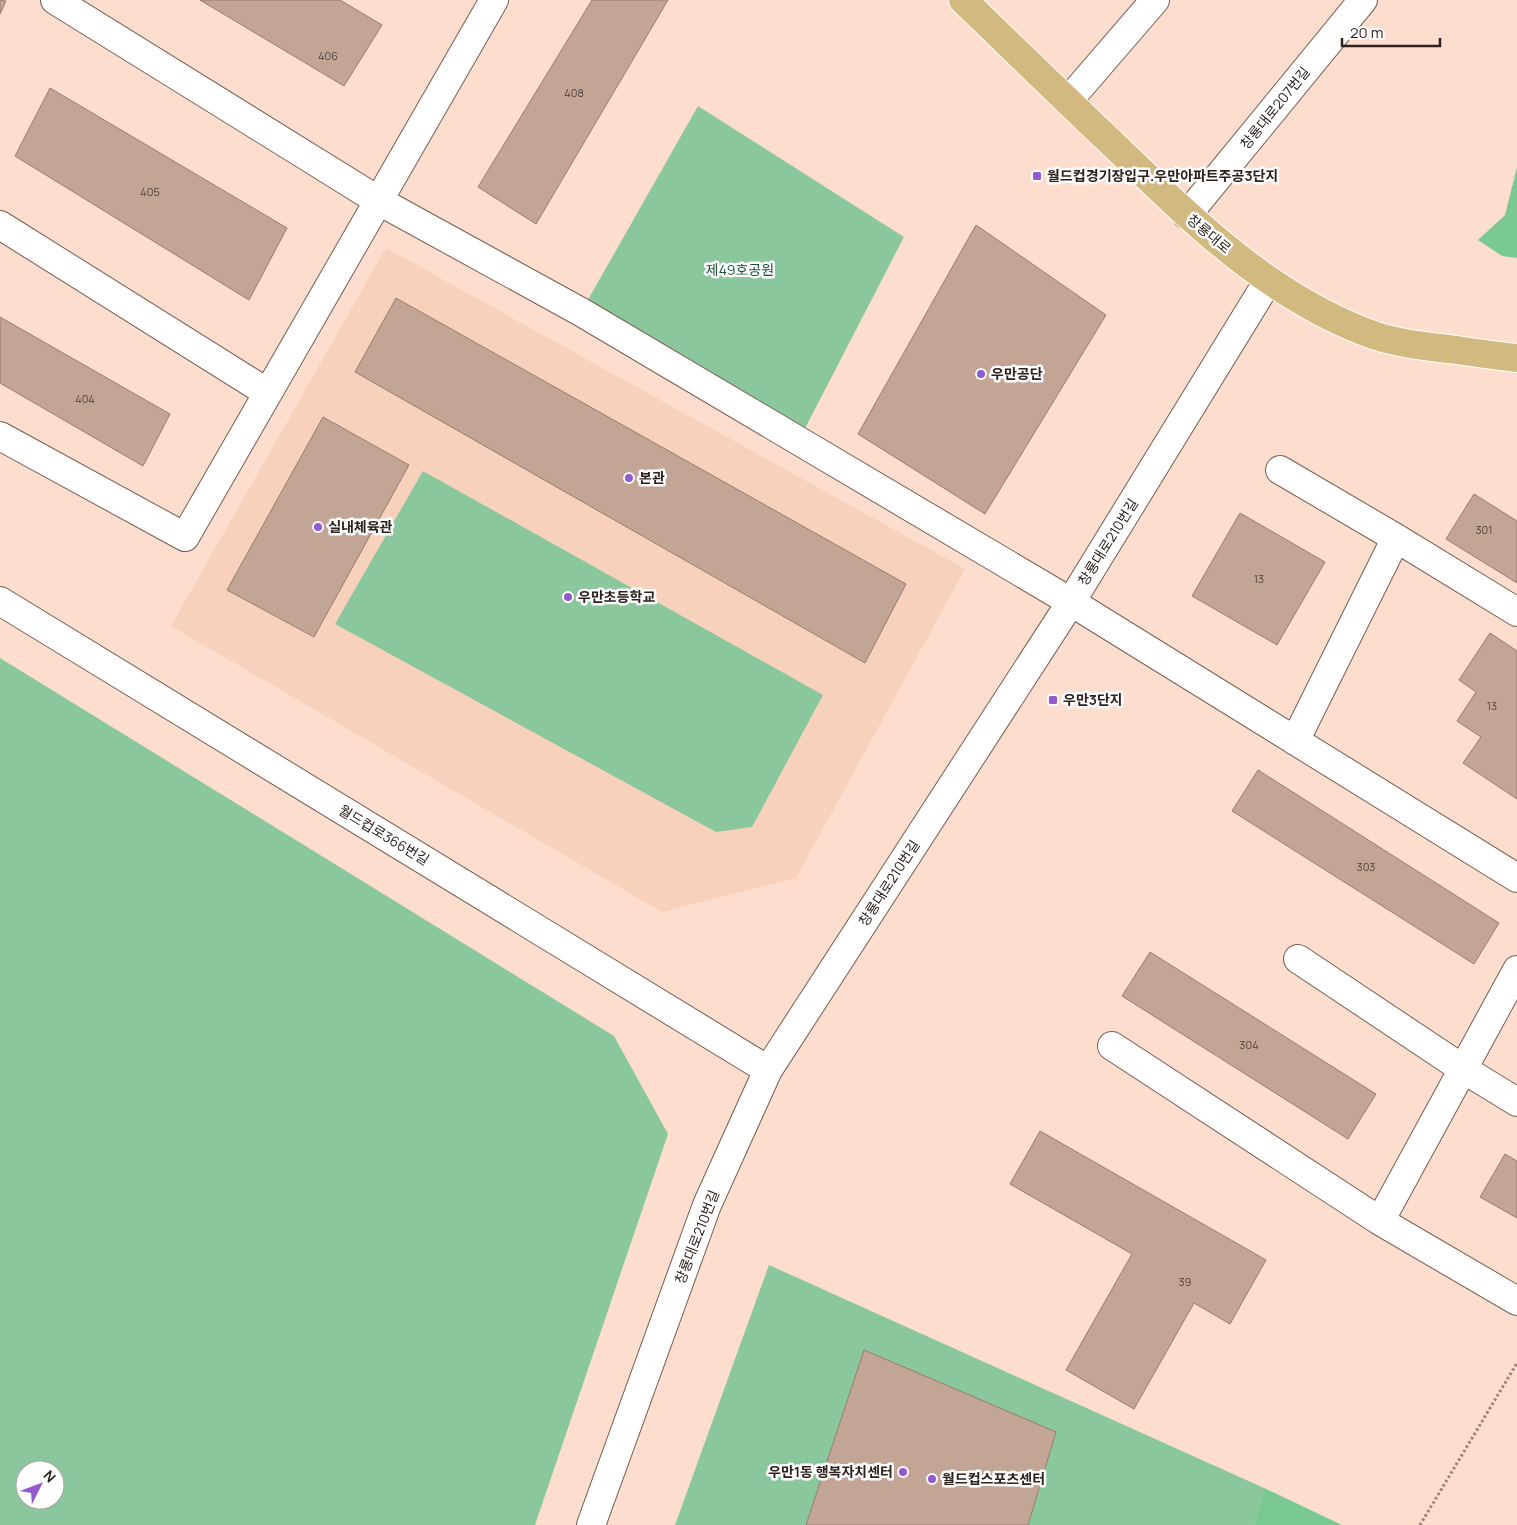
<svg xmlns="http://www.w3.org/2000/svg" width="1517" height="1525" viewBox="0 0 1517 1525" font-family="Manrope,'Noto Sans KR',sans-serif">
<style>
.built{fill:#f8d1bd}
.green{fill:#8bc79d;fill-rule:evenodd}
.forest{fill:#7ac993}
.building{fill:#c3a596;stroke:#997c6e}
.lines{fill:none;stroke-linecap:round;stroke-linejoin:round}
.minor-casing{stroke:#785d4f;stroke-width:30}
.major-casing{stroke:#fff;stroke-width:30}
.path{stroke:#998378;stroke-width:3;stroke-dasharray:2.5 2.5;stroke-linecap:butt}
.minor{stroke:#fff;stroke-width:28}
.major{stroke:#d1b97f;stroke-width:28}
.poi-dot{fill:#9458cf;stroke:#fff;stroke-width:2}
.labels{text-anchor:middle;stroke-width:5;stroke-linejoin:round;paint-order:stroke}
.number-label{font-size:11px;fill:#52423a}
.street-label{font-size:14px;fill:#2d211c;stroke:#fff}
.poi-label{font-size:14px;font-weight:bold;fill:#2d211c;stroke:#fff;text-anchor:start}
.park-label{font-size:14px;fill:#195330;stroke:#fff}
</style>
<rect width="100%" height="100%" fill="#fdddcd"/>
<path class="built" d="M386,248L965,569L796,878L662,912L171,626Z"/>
<path class="green" d="M698,106L904,237L799,440L581,312Z
M423,471L823,695L752,827L716,832L335,624Z
M0,658L614,1036L668,1134L535,1525H0ZM25,1470H55V1500H25Z
M769,1265L1264,1488L1254,1525H675Z"/>
<path class="forest" d="M1517,167V258L1502,256L1478,240L1505,215Z
M1264,1488L1342,1525H1254Z"/>
<path class="building" d="M0,0L6,1L0,14Z
M200,0H340L382,25L344,86Z
M592,0H668L536,224L478,187Z
M50,88L287,228L249,300L15,156Z
M976,225L1106,315L985,514L858,434Z
M396,298L906,584L865,663L355,372Z
M0,317L170,414L143,466L0,383Z
M323,417L409,465L314,637L227,590Z
M1474,494L1517,521V583L1446,539Z
M1240,513L1325,562L1277,645L1192,596Z
M1490,633L1517,651V799L1463,763L1481,737L1457,721L1476,692L1459,680Z
M1258,770L1499,923L1474,964L1232,811Z
M1150,952L1376,1094L1348,1139L1122,996Z
M1040,1131L1266,1260L1230,1324L1194,1303L1134,1409L1066,1370L1132,1254L1010,1184Z
M1505,1154L1517,1161V1218L1480,1197Z
M864,1350L1056,1432L1028,1525H806Z"/>
<g class="lines">
<g class="minor-casing">
<path id="minor" d="M55,0L379,201L581,312L1071,602L1517,878
M1068,101L1155,0
M1187,215L1363,0
M0,225L268,393
M0,436L185,537L494,0
M1280,470L1396,538L1517,612
M0,601L768,1070
M1295,741L1396,538
M1298,959L1463,1069L1517,1102
M1112,1046L1380,1221L1517,1301
M1380,1221L1517,970
M591,1525L707,1205L768,1070L1071,602L1268,281"/>
</g>
<g class="major-casing">
<path id="major" d="M963,0C1015,50 1066,100 1118,149C1195,223 1273,300 1376,336C1401,344 1430,347 1457,350C1477,353 1497,356 1517,358"/>
</g>
<path class="path" d="M1420,1525L1517,1363"/>
<use href="#minor" class="minor"/>
<use href="#major" class="major"/>
</g>
<g class="poi-dot">
<rect x="1032" y="171" width="10" height="10" rx="2.5"/>
<circle cx="981" cy="374" r="5"/>
<circle cx="629" cy="478" r="5"/>
<circle cx="318" cy="527" r="5"/>
<circle cx="568" cy="597" r="5"/>
<rect x="1048" y="695" width="10" height="10" rx="2.5"/>
<circle cx="903" cy="1472" r="5"/>
<circle cx="932" cy="1479" r="5"/>
</g>
<g class="labels">
<g class="number-label">
<text x="328" y="60">406</text>
<text x="574" y="97">408</text>
<text x="150" y="196">405</text>
<text x="85" y="403">404</text>
<text x="1484" y="534">301</text>
<text x="1259" y="583">13</text>
<text x="1492" y="710">13</text>
<text x="1366" y="871">303</text>
<text x="1249" y="1049">304</text>
<text x="1185" y="1286">39</text>
</g>
<g class="street-label">
<text transform="translate(1275 108) rotate(-51)" y="5">창룡대로207번길</text>
<text transform="translate(1209 234) rotate(40)" y="5">창룡대로</text>
<text transform="translate(1108 542) rotate(-58)" y="5">창룡대로210번길</text>
<text transform="translate(384 835) rotate(31)" y="5">월드컵로366번길</text>
<text transform="translate(889 883) rotate(-57)" y="5">창룡대로210번길</text>
<text transform="translate(697 1237) rotate(-69)" y="5">창룡대로210번길</text>
</g>
<g class="poi-label">
<text x="1047" y="181">월드컵경기장입구.우만아파트주공3단지</text>
<text x="991" y="379">우만공단</text>
<text x="639" y="483">본관</text>
<text x="328" y="532">실내체육관</text>
<text x="578" y="602">우만초등학교</text>
<text x="1063" y="705">우만3단지</text>
<text x="893" y="1477" text-anchor="end">우만1동 행복자치센터</text>
<text x="942" y="1484">월드컵스포츠센터</text>
</g>
<g class="park-label">
<text x="740" y="275">제49호공원</text>
</g>
</g>
<g transform="translate(40 1485) rotate(48)"><circle r="24" fill="#ffffff" stroke="#aba6a4"/>
<path d="M0-4L9 19L0 12L-9 19Z" fill="#9458cf"/>
<text y="-8" font-size="14" font-weight="bold" text-anchor="middle" fill="#2d211c">N</text>
</g>
<path d="M1342 38v8h98v-8" fill="none" stroke="#2d211c" stroke-width="2.5"/>
<text x="1350" y="38" font-size="15" fill="#2d211c" stroke="#ffffff" stroke-width="4" paint-order="stroke">20 m</text>
</svg>
